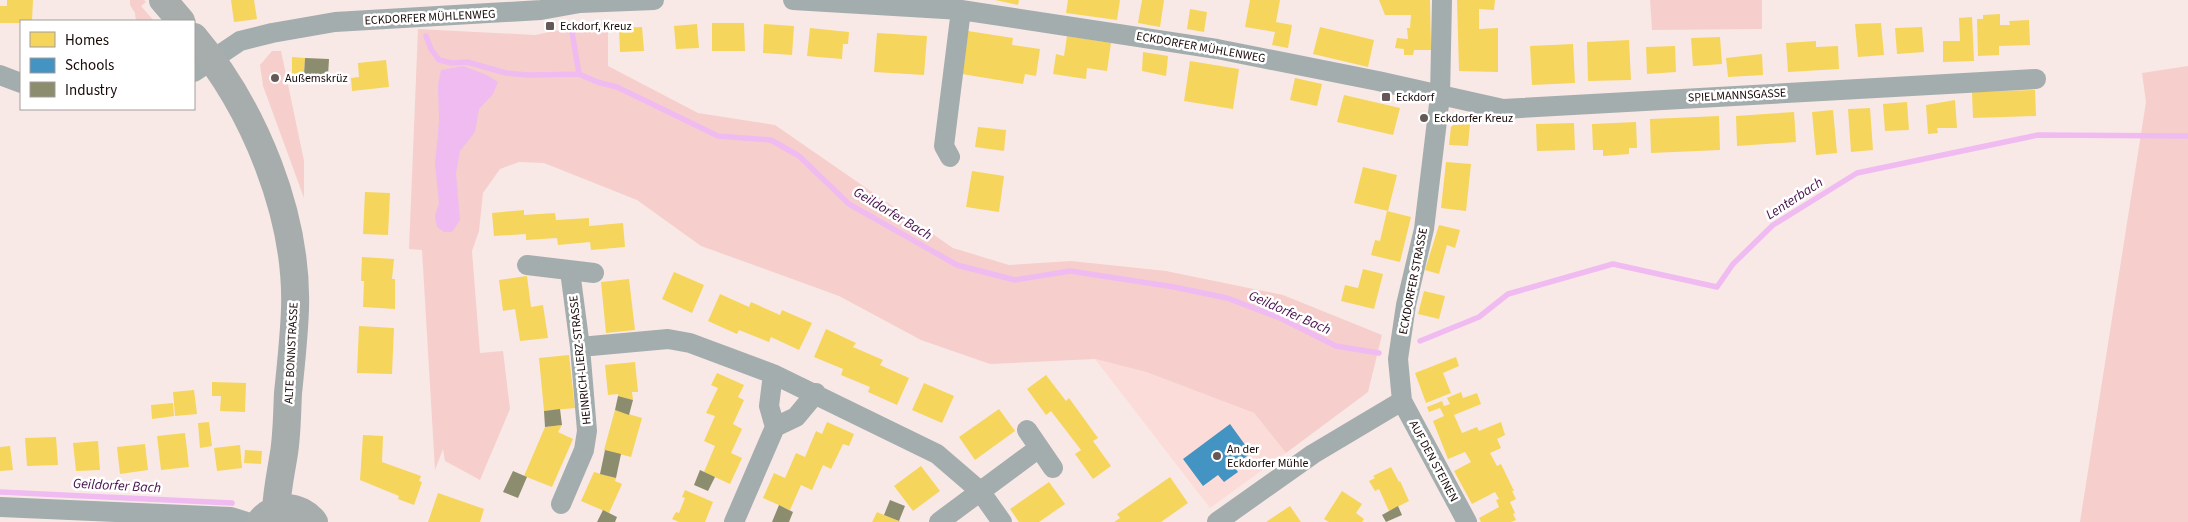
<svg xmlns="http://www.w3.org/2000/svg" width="2188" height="522" viewBox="0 0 2188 522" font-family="'Source Sans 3',sans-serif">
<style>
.built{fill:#fbdcd9}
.green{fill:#f6cfcc}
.water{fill:#f0bbf1}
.homes{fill:#f6d55c}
.schools{fill:#4393c3}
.industry{fill:#8c8c6e}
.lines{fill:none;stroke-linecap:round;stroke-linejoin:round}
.stream{stroke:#f0bbf1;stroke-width:5.5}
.minor{stroke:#a4adad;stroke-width:20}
.secondary{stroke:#a7adac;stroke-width:28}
.poi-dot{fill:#665857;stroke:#fff;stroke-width:2}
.labels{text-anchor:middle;stroke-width:5;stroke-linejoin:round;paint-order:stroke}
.street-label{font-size:12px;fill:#180a09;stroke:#fff}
.poi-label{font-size:12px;fill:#180a09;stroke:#fff;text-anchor:start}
.water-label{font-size:14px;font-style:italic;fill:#450e4c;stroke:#fff}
</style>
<rect width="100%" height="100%" fill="#f8e9e7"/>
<path class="built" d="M1095,359L1146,372L1254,413L1286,453L1210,508Z"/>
<path class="green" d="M130,0H144L146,2L141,6L154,21H136L135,13L130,5Z
M1650,0H1762V29L1652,30Z
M608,20V66L698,113L775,125L953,248L1009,265L1071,261L1166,271L1283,295L1382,335L1368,392L1286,453L1254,413L1146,372L1095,359L990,364L921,340L839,296L701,246L637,200L544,163L519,162L500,169L483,193L479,231L472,251L480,353L503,351L510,409L480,480L445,461L443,449L435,470L422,250L409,249L418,29L535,35Z
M272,51H281L304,161V198L263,86L260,65Z
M2188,66V522H2080L2146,102L2142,73Z"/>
<path class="water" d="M463,66L487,75L498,82L493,94L479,109L475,132L460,151L456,173L460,220L452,232H444L437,227L435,216L439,203L435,164L439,121L438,85L441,70Z"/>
<path class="homes" d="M7,0H33L32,21H21V23H0V6H7Z
M231,0H254L257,19L234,22Z
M995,0H1019L1018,5Z
M1068,0H1120L1117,20L1066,13Z
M1142,0H1164L1160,27L1138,23Z
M1250,0H1280L1276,22L1292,25L1288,48L1272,45L1275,32L1245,27Z
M1379,0H1430L1431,50H1414L1413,55H1404V49L1395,48L1397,38L1408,39L1407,28H1410L1411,15H1385Z
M1457,0H1495L1494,10L1479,9V29L1498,28V72L1459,71Z
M1190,9L1207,12L1204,32L1187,29Z
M2000,14V25H2010L2009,21L2029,20L2030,45L1999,46V55L1978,56L1977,19H1983V15Z
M1972,17L1974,61L1943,62V41H1960L1959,18Z
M712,23H744L745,51H712Z
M1881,23L1884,55L1858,57L1855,24Z
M697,24L699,48L676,49L674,26Z
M764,24L794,26L792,55L763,53Z
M642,27L644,51L620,52L619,28Z
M1320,27L1374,40L1368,67L1313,54Z
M1922,27L1924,52L1897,54L1895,28Z
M810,28L849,32L848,44H843L842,59L807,56Z
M968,31L1013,38L1012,45L1040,49L1036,76L1025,74L1023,84L962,74Z
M877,33L927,36L924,75L874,72Z
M1067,36L1111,43L1107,71L1087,68L1086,79L1053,74L1056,54L1064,56Z
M1720,37L1722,64L1693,66L1691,38Z
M1629,40L1631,80L1588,81L1587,42Z
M1816,41V47L1838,46L1839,69L1788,72L1786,43Z
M1573,44L1575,83L1532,85L1530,46Z
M1675,46L1676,72L1647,74L1646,47Z
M1143,52L1168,56L1166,76L1142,71Z
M1762,54L1763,75L1728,77L1726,58Z
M292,57L305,58L304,75L292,74Z
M386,60L389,87L352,91L351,78L359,77L358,63Z
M1190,61L1239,69L1233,109L1184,101Z
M1295,78L1322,84L1317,106L1290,100Z
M2035,90L2036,116L1973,118L1972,92Z
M1344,95L1400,108L1393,135L1337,122Z
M1955,100L1957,128H1937L1938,133L1928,134L1926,105Z
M1907,102L1909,130L1885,131L1883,104Z
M1870,108L1873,150L1851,152L1848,109Z
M1833,110L1837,153L1816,155L1812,112Z
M1794,112L1796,142L1737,146L1736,116Z
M1719,116L1720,150L1651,153L1650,119Z
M1636,122L1637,148H1629V154L1603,156V150H1593L1592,124Z
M1574,123L1575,150L1537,151L1536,124Z
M1470,124L1468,146L1449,145L1451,127L1453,125Z
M978,127L1006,130L1004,151L975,147Z
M1446,162L1471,164L1466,211L1441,208Z
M1363,167L1397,175L1388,211L1354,203Z
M972,171L1004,176L999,212L966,207Z
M365,192L390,193L388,235L363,234Z
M524,210V215L555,213L556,220L589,218V226L623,223L625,247L591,250L590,242L558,245L557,238L526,240V234L494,236L492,213Z
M1387,211L1411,217L1400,262L1371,255L1375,240L1380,241Z
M1439,225L1460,230L1455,248L1447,245L1439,274L1425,270Z
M362,257L394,259L392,279H395V309L363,307L364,281H361Z
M1363,269L1383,274L1374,309L1341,301L1345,285L1358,288Z
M674,272L704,285L692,313L662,299Z
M527,276L531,307L543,305L548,338L520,341L515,309L503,311L499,280Z
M629,279L635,330L606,333L601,282Z
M1424,291L1445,296L1439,319L1418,314Z
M720,294L749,307L751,302L780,315L782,310L812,323L799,350L771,337L769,342L739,330L737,334L708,321Z
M359,326L394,328L392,374L357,373Z
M826,329L856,343L853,347L883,360L880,365L909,378L897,405L868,392L870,387L841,375L843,369L814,357Z
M569,355L575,408L544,411L539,358Z
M1456,357L1459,366L1443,373L1451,393L1426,403L1415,373Z
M635,362L638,392H632L633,400L618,396V394L608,395L605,365Z
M717,373L744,385L738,397L744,400L733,424L742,429L731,453L742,458L730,484L704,472L715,446L704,441L715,416L706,413L718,388L711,385Z
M1046,375L1066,401L1069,398L1098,438L1093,441L1111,466L1093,479L1075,454L1081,450L1051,411L1046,415L1027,389Z
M212,382L246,383L245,412L220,411L221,396H212Z
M924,383L954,396L942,423L912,410Z
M194,390L197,414L175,416L173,392Z
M1461,392L1463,398L1477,393L1481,404L1454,415L1462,433L1477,427L1479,431L1501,422L1505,435L1497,439L1501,448L1490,453L1497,466L1501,464L1514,491H1512L1516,499L1510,502L1515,513L1513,514L1516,520L1511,522H1481L1479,518L1499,507L1496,500L1499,499L1495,492L1472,504L1454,471L1471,462L1465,452L1448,459L1433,421L1444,416L1440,408L1429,412L1427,407L1442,401L1444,406L1450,404L1447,398Z
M173,403L174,416L152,419L151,405Z
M999,409L1015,431L975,460L959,437Z
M615,410L642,418L631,457L604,450Z
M209,422L212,446L200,448L198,423Z
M827,422L854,434L849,446L843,444L831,469L823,465L812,490L801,485L790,510L763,498L774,473L785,478L796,453L805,457L816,431L822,434Z
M562,425L558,432L573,439L552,487L524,476L545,427Z
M185,433L189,467L161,470L157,436Z
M363,435L383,436L382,462L421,476L419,481L422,482L414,505L398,499L399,496L360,480Z
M56,437L58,465L27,466L25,438Z
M98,441L100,470L76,471L73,443Z
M145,444L148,470L120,474L117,447Z
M240,445L242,468L217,471L214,448Z
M10,446L13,470L0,471V447Z
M245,450L262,451L261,464L244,463Z
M921,466L940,491L913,511L894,486Z
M1391,467L1399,482L1400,481L1409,501L1389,511L1379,489L1375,491L1369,481L1375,478L1373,476Z
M594,472L616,478L615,481L622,484L609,513L581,501Z
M1170,477L1188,503L1161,522H1114L1120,518L1117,514Z
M1049,482L1065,504L1039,522H1019L1010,509Z
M685,490L713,502L705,522H679L672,519L676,512L679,513L685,498L682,497Z
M1342,491L1362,504L1356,513L1364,519L1362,522H1329L1324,519Z
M438,493L484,509L480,522H428Z
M1290,506L1301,522H1266Z
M877,512L884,515L901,522H872Z"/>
<path class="schools" d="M1230,424L1251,453L1234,466L1238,472L1224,482L1218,475L1203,486L1183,459Z"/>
<path class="industry" d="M305,58L329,59L328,76L304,75Z
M618,396L633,400L629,415L615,410Z
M560,409L562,425L545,427L544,411Z
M605,450L621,454L616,478L600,474Z
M700,470L715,477L708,491L694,485Z
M513,471L527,477L518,498L503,492Z
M890,500L905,506L899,521L884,515Z
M779,505L793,512L789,522H772Z
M1398,506L1402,515L1386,522L1382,515Z
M603,510L617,517L615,522H597Z"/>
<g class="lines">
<path class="stream" d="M572,32L579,74
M426,36L431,49L439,60L452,63L467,62L506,73L529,75L579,74L597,82L617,87L718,136L771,140L799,156L849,204L957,265L1015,280L1070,271L1174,287L1227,298L1280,318L1336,346L1379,353
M1420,341L1479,317L1508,294L1613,264L1717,287L1733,264L1773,225L1857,173L2038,135L2188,136
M0,492L232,503"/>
<path class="minor" d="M793,0L961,10L1217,49L1378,81L1503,109L2036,79
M1442,0L1440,96L1424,229L1406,305L1398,359L1402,401L1467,522
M194,72L240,41L272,33L335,22L541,10L580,3L654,0
M0,75L21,83
M950,157L944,146L961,10
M527,265L594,273
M580,347L668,339L690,343L773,374L937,454L980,491L1002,522
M773,374L769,406L775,427
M1027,430L1053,468
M561,504L584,450L587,431L580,347L570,271
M0,507L231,517L247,522
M734,522L775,427L796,417L816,393
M939,522L1039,448
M1217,522L1313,454L1402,401"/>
<path class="secondary" d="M163,0L181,21
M194,37C254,108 298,215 295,309C294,337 291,365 288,393C287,413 287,434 284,453C281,472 277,490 276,510
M260,522C274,503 300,504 314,522"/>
</g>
<g class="poi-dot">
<rect x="545" y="21" width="10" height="10" rx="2.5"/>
<circle cx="275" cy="78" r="5"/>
<rect x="1381" y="92" width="10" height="10" rx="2.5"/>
<circle cx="1424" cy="118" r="5"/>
<circle cx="1217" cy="456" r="5"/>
</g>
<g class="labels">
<g class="street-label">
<text transform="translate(430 17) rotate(-3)" y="4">ECKDORFER MÜHLENWEG</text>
<text transform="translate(1201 47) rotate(10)" y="4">ECKDORFER MÜHLENWEG</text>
<text transform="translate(1737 95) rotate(-3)" y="4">SPIELMANNSGASSE</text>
<text transform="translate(1413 281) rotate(-79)" y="4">ECKDORFER STRASSE</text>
<text transform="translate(291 353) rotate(-87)" y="4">ALTE BONNSTRASSE</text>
<text transform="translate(580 360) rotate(-96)" y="4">HEINRICH-LIERZ-STRASSE</text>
<text transform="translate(1434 461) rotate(62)" y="4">AUF DEN STEINEN</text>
</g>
<g class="poi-label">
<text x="560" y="30">Eckdorf, Kreuz</text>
<text x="285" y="82">Außemskrüz</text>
<text x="1396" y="101">Eckdorf</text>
<text x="1434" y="122">Eckdorfer Kreuz</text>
<text x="1227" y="453">An der<tspan x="1227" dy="14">Eckdorfer Mühle</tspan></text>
</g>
<g class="water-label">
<text transform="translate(1794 198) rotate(-33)" y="5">Lenterbach</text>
<text transform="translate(893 213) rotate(31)" y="5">Geildorfer Bach</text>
<text transform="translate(1290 312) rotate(24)" y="5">Geildorfer Bach</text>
<text transform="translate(117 485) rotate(3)" y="5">Geildorfer Bach</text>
</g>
</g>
<rect x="20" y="20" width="175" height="90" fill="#ffffff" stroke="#a39d9d"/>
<rect x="30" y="32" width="25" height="15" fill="#f6d55c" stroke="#a39d9d"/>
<text x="65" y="45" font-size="15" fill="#180a09">Homes</text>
<rect x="30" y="58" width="25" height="15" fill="#4393c3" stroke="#a39d9d"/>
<text x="65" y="70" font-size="15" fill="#180a09">Schools</text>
<rect x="30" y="82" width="25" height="15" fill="#8c8c6e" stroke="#a39d9d"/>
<text x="65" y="95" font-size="15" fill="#180a09">Industry</text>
</svg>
